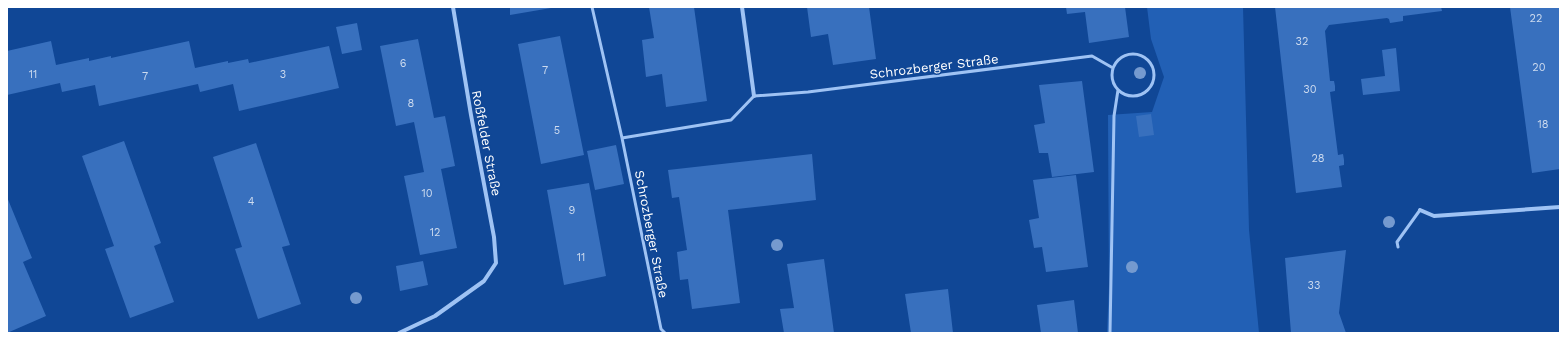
<svg xmlns="http://www.w3.org/2000/svg" width="1567" height="340" viewBox="0 0 1567 340" font-family="'Work Sans',sans-serif">
<style>
.green{fill:#2260b5}
.building{fill:#3870be}
.lines{fill:none;stroke-linecap:round;stroke-linejoin:round}
.service{stroke:#9fc3f4;stroke-width:3}
.minor{stroke:#9fc3f4;stroke-width:4}
.tree{fill:#759acf}
.labels{text-anchor:middle;stroke-width:3;stroke-linejoin:round;paint-order:stroke}
.number-label{font-size:11px;fill:#cddbef}
.street-label{font-size:13px;fill:#fff;stroke:#104796}
</style>
<rect width="100%" height="100%" fill="#104796"/>
<path class="green" d="M1147,7H1243L1249,230L1259,333H1107L1109,286L1108,115L1152,112L1164,77L1151,39Z"/>
<path class="building" d="M510,7H551V8L510,15Z
M649,7H694L707,101L666,107L662,74L646,77L642,40L654,38Z
M807,7H869L876,59L833,65L828,34L811,37Z
M1066,7H1125L1129,37L1089,43L1085,12L1067,14Z
M1275,7H1441L1442,11L1403,16V21L1390,23L1389,19L1387,18L1329,25L1325,31L1330,81H1334L1335,86V91L1330,92L1338,155L1343,154L1344,160V165L1339,166L1342,187L1296,193Z
M1510,7H1560V169L1532,173Z
M357,23L362,50L342,54L336,27Z
M560,36L584,155L541,164L518,44Z
M418,39L434,118L445,116L455,166L441,169L457,248L420,255L404,176L424,172L414,122L396,126L380,46Z
M51,41L56,65L89,58V61L111,56V58L189,41L195,68L228,61V63L248,59L249,63L329,46L339,88L239,111L233,84L200,92L198,84L99,106L95,85L62,92L60,83L7,95V51Z
M1396,48L1400,91L1363,95L1361,79L1385,76L1382,50Z
M1082,81L1094,172L1052,177L1048,153H1039L1034,125L1045,123L1039,85Z
M1151,114L1154,135L1139,137L1136,116Z
M124,141L161,243L154,246L174,302L130,318L105,249L114,246L82,156Z
M256,143L290,245L282,247L301,304L258,319L235,249L242,247L213,157Z
M616,145L624,184L595,190L587,151Z
M812,154L816,200L728,210L740,303L692,309L688,279L680,280L677,252L687,250L679,197L672,198L668,170Z
M1076,175L1088,267L1046,272L1042,247L1034,248L1029,220L1039,218L1033,180Z
M589,183L606,276L564,285L547,190Z
M7,197L32,258L23,262L46,316L7,333Z
M1346,250L1339,313L1346,333H1291L1285,258Z
M824,259L834,333H784L780,309L794,308L787,264Z
M423,261L428,285L400,291L396,266Z
M948,289L953,333H911L905,294Z
M1074,300L1078,333H1041L1037,305Z"/>
<g class="lines">
<path class="service" d="M592,7L622,138L661,329L665,333
M1112 75a21 21 0 1 1 42 0a21 21 0 1 1-42 0Z
M622,138L731,120L754,96L808,92L1092,56L1113,68
M1398,247L1397,242L1420,210
M1110,333L1114,116L1118,90"/>
<path class="minor" d="M742,7L754,96
M1420,210L1434,216L1560,207
M399,333L435,316L484,281L496,263L494,237L471,115L453,7"/>
</g>
<g class="tree">
<circle cx="1140" cy="73" r="6"/>
<circle cx="1389" cy="222" r="6"/>
<circle cx="777" cy="245" r="6"/>
<circle cx="1132" cy="267" r="6"/>
<circle cx="356" cy="298" r="6"/>
</g>
<g class="labels">
<g class="number-label">
<text x="1536" y="22">22</text>
<text x="1302" y="45">32</text>
<text x="403" y="67">6</text>
<text x="1539" y="71">20</text>
<text x="545" y="74">7</text>
<text x="33" y="78">11</text>
<text x="283" y="78">3</text>
<text x="145" y="80">7</text>
<text x="1310" y="93">30</text>
<text x="411" y="107">8</text>
<text x="1543" y="128">18</text>
<text x="557" y="134">5</text>
<text x="1318" y="162">28</text>
<text x="427" y="197">10</text>
<text x="251" y="205">4</text>
<text x="572" y="214">9</text>
<text x="435" y="236">12</text>
<text x="581" y="261">11</text>
<text x="1314" y="289">33</text>
</g>
<g class="street-label">
<text transform="translate(934 66) rotate(-7)" y="5">Schrozberger Straße</text>
<text transform="translate(487 143) rotate(79)" y="5">Roßfelder Straße</text>
<text transform="translate(652 234) rotate(79)" y="5">Schrozberger Straße</text>
</g>
</g>
<rect width="1567" height="340" fill="none" stroke="#ffffff" stroke-width="16"/>
</svg>
